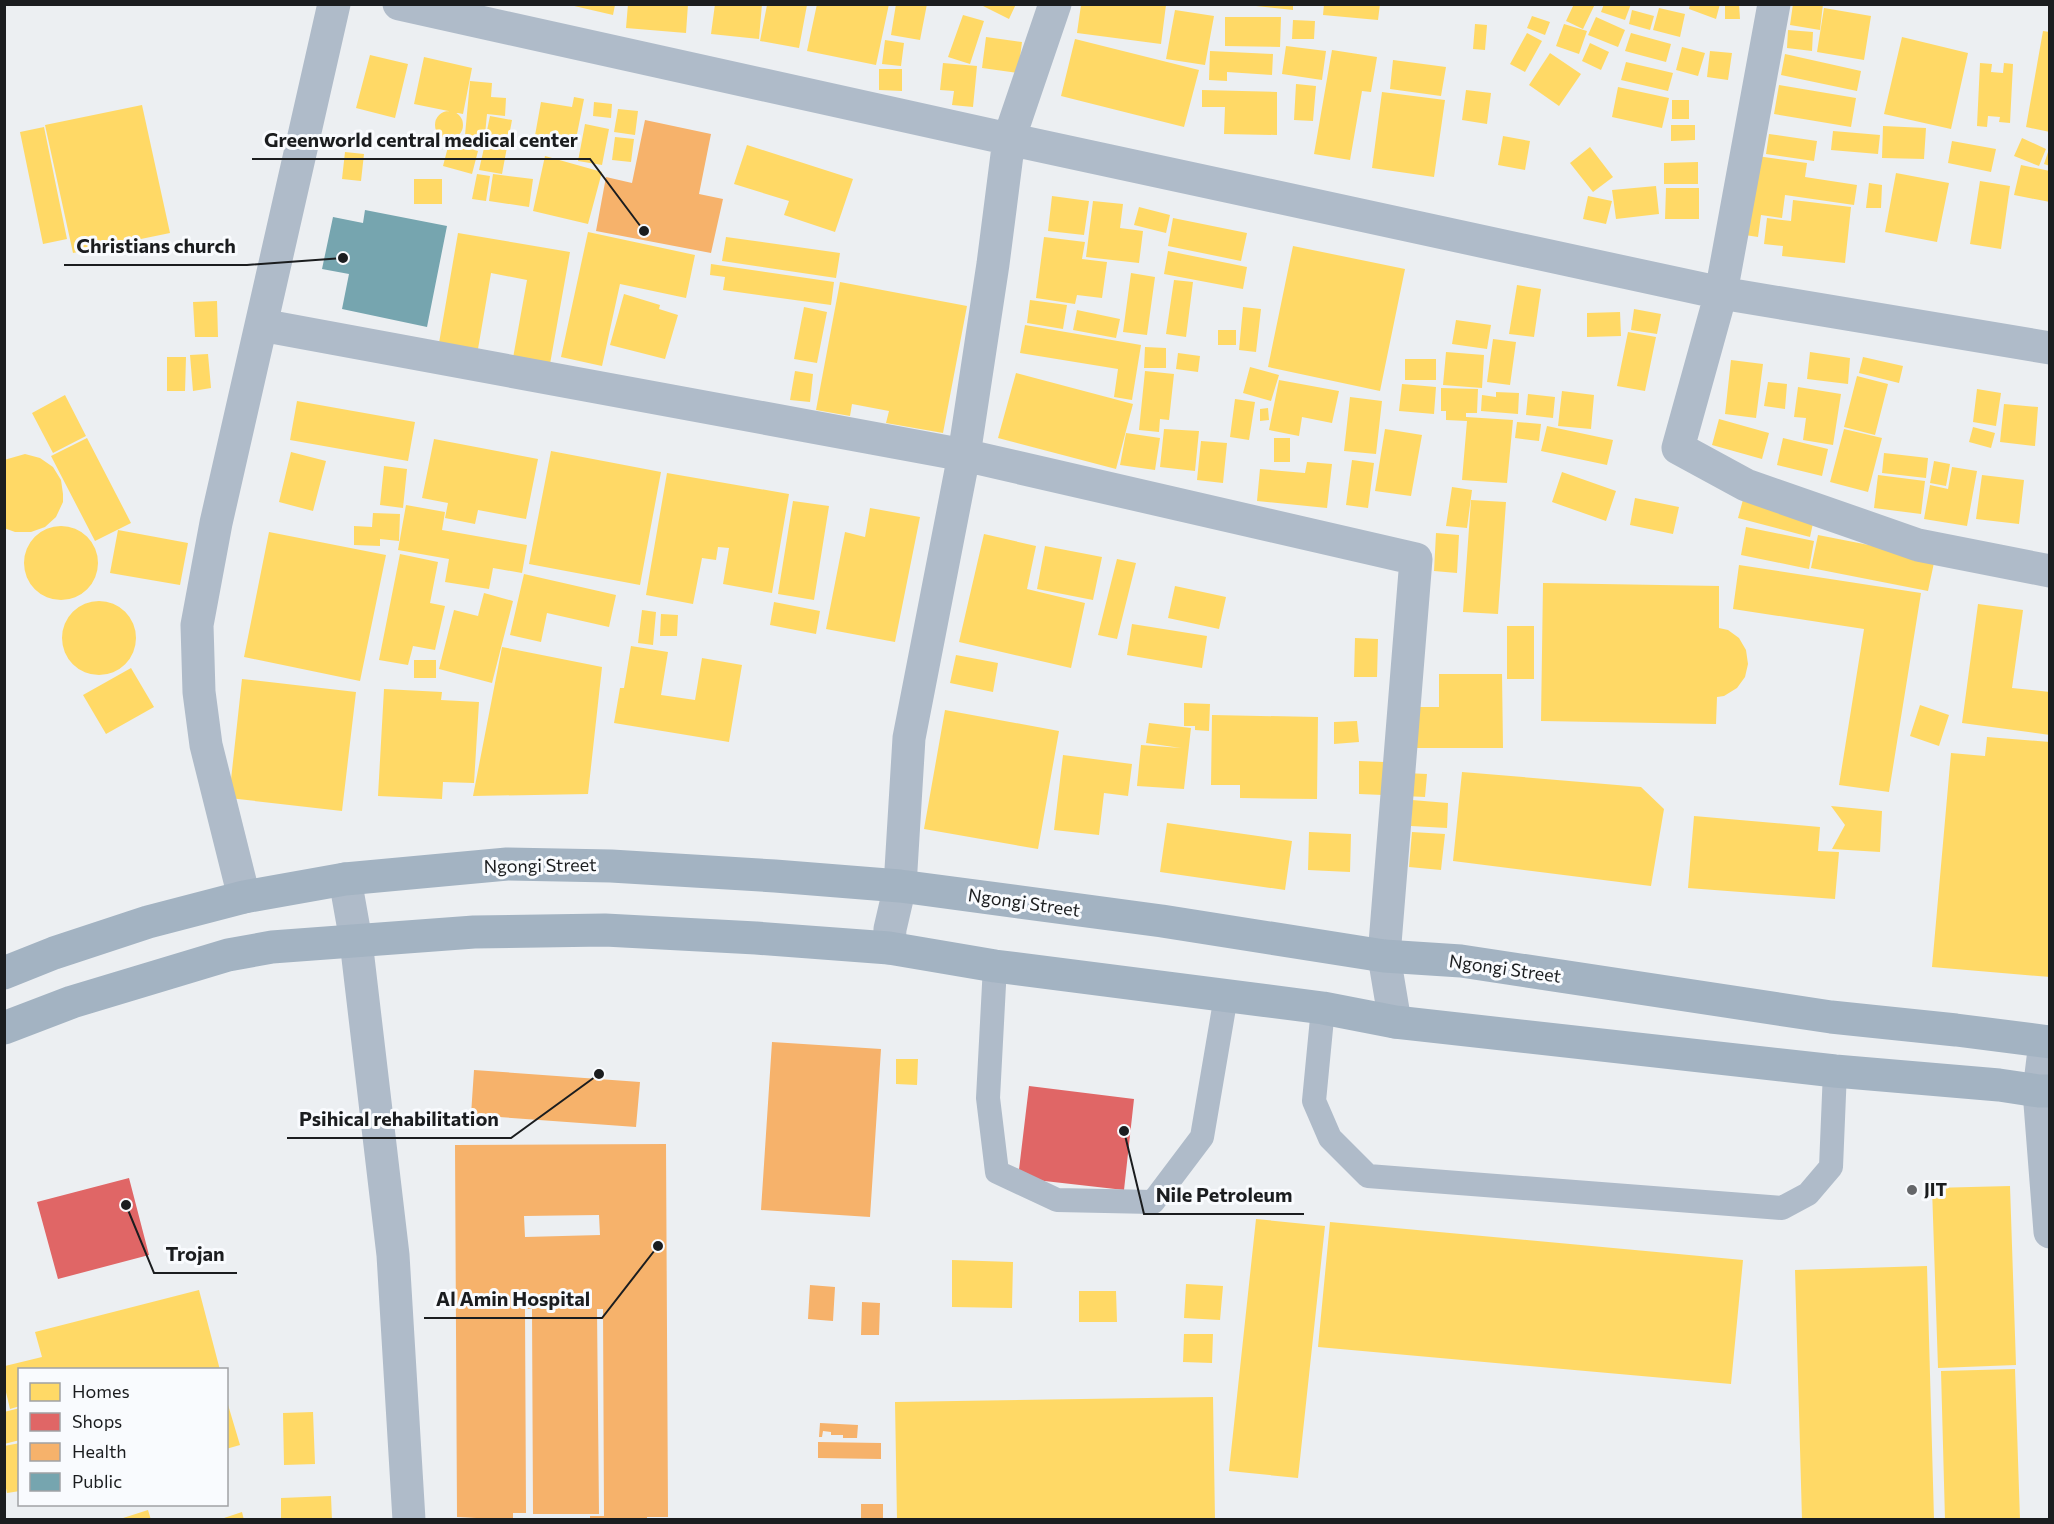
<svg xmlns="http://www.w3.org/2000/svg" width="2054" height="1524" viewBox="0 0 2054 1524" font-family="Commissioner,sans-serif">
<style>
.homes{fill:#ffd966}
.shops{fill:#e06666}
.health{fill:#f6b26b;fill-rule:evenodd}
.public{fill:#76a5af}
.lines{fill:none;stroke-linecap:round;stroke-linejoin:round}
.service{stroke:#afbbc9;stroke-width:24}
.minor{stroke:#afbbc9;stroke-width:33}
.primary{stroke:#a3b3c2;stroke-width:33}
.poi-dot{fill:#646669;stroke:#f9fbfe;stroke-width:2}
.labels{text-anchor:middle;stroke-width:6;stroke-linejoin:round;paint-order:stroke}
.street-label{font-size:18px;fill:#1b1d1f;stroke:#f9fbfe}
.poi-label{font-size:18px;font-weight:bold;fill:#1b1d1f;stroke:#f9fbfe;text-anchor:start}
.leader{fill:none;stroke:#1b1d1f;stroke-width:2}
.callout-dot{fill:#1b1d1f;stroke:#f9fbfe;stroke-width:2}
.callout-label{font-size:20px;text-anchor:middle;font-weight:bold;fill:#1b1d1f;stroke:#f9fbfe;stroke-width:6;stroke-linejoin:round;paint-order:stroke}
</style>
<rect width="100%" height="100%" fill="#eceff2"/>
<path class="homes" d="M628,4H688L686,33L626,28Z
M715,4H762L759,39L711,34Z
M817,4H889L876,65L807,51Z
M896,4H927L920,40L891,35Z
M979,4H1016L1009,19Z
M1256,4H1293V10L1256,6Z
M1324,4H1380L1378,20L1323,15Z
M1574,4H1595L1583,29L1566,21Z
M1604,4H1631L1625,20L1601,12Z
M1690,4H1720L1716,19L1689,9Z
M1725,4H1739L1740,19H1725Z
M1793,4H1823L1820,30L1790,25Z
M570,5H615L613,15Z
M767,5H807L799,48L760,41Z
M1081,5H1166L1161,44L1077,33Z
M1659,8L1685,14L1680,37L1653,30Z
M1824,8L1871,16L1864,60L1817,52Z
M1175,10L1214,16L1205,65L1166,59Z
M1632,10L1654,16L1650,30L1629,24Z
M963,15L984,21L970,64L948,57Z
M1532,16L1550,22L1545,35L1527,28Z
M1225,17H1281L1280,47L1225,46Z
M1596,17L1625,30L1618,47L1588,35Z
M1293,20L1315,21L1314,39H1292Z
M1475,24L1487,25L1485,50L1473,49Z
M1564,24L1587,31L1579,54L1556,46Z
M1788,30L1813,32L1812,51L1787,48Z
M2043,31L2050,32V132L2026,127Z
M1527,33L1542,41L1525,72L1510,64Z
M1631,33L1671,44L1666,62L1625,51Z
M986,37L1022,42L1018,73L982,68Z
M1902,37L1968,53L1951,129L1884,114Z
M1075,39L1199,70L1184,127L1061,96Z
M885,40L904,43L901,66L882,64Z
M1590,43L1609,52L1601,70L1582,61Z
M1286,46L1326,51L1322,80L1282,74Z
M1682,47L1705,53L1698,76L1676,70Z
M1332,50L1377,57L1371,92L1362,91L1350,160L1314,154Z
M1210,51L1273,54L1272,75L1227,72V81L1209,80Z
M1710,51L1732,53L1728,80L1707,77Z
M1550,53L1581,74L1559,106L1529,85Z
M1785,54L1861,71L1857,91L1781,75Z
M370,55L408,64L395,118L356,108Z
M424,57L472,68L463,114L414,104Z
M1393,60L1446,67L1441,96L1390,89Z
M1626,62L1673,73L1668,91L1621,80Z
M943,63L977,66L973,107L952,105L954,91L940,90Z
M1980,63L1992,64L1991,72L2003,73L2004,63L2013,64L2010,123L1999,122L2000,117L1988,116L1987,127L1977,126Z
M879,69H902V91L879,90Z
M470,81L492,83L491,97L506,98L505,116L487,114L484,145L490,116L512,120L502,174L479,170L484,148L464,146Z
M1296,84L1316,86L1313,121L1294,120Z
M1779,85L1856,98L1851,127L1774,114Z
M1618,87L1669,98L1662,128L1612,117Z
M1202,90L1277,92V135L1224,134L1225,107H1202Z
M1466,90L1491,93L1487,124L1462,120Z
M1382,92L1445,100L1434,177L1372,168Z
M574,97L584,99L574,149L534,141L541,102L572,107Z
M1672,100H1689V119H1672Z
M594,102L612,104L611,118L593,116Z
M142,105L170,233L73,253L45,125Z
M618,109L638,111L635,135L614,132Z
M435 125a14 14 0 1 1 28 0a14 14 0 1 1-28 0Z
M585,124L609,129L602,165L578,161Z
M1671,125H1695V140L1671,141Z
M1883,126L1926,128L1924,159L1882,158Z
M44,127L67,239L43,244L20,132Z
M1833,131L1880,135L1878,154L1831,150Z
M1769,134L1817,141L1814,161L1766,154Z
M1503,136L1530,141L1525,170L1498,165Z
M615,137L634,139L631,162L612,160Z
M2022,138L2046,149L2039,166L2014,156Z
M1952,141L1996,149L1991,172L1948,163Z
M449,143L478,151L472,174L443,166Z
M747,145L853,179L835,232L784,215L789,201L734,184Z
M1590,147L1613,177L1593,192L1570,163Z
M2049,149H2050V166L2044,164Z
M345,152L364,154L361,181L342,179Z
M545,156L602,172L588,224L533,211Z
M1757,156L1807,163L1805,177L1857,185L1854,205L1785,195L1782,218L1761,215L1758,237L1745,235Z
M1698,162V184H1664V163Z
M2021,165L2050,171V202L2014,195Z
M1896,173L1949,183L1937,242L1885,232Z
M477,174L490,176L486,201L472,199Z
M493,174L533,179L529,207L489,201Z
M414,179H442V204H414Z
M1980,181L2010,186L2001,249L1970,244Z
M1869,183L1882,185L1881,208H1866Z
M1656,186L1659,214L1616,219L1612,190Z
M1666,188H1699V219H1665Z
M1052,196L1089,201L1084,235L1048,231Z
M1588,196L1612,201L1606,224L1583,219Z
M1793,200L1851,207L1845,263L1782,256L1783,246L1764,244L1767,218L1791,221Z
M1093,201L1123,204L1120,228L1143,231L1139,263L1086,257Z
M1139,207L1170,215L1166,233L1134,225Z
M1173,218L1247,233L1241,261L1168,246Z
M588,232L695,255L686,298L620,284L602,366L561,357Z
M458,233L570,252L550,364L513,358L527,280L491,273L478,349L439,343Z
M726,237L840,253L836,278L722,261Z
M1044,237L1085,242L1082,259L1107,262L1102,298L1077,295L1075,304L1036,298Z
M1293,246L1405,269L1380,391L1268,367Z
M1168,251L1247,267L1243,289L1164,274Z
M711,264L834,282L831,305L723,290L725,277L710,275Z
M1131,273L1155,277L1147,335L1123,332Z
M1174,280L1193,282L1186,337L1166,334Z
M840,282L967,306L943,433L886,423L889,411L852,404L850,416L816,410Z
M1517,285L1541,289L1534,337L1509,334Z
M624,294L660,305L659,309L678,315L665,359L610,345Z
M1030,300L1067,305L1063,329L1027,323Z
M217,301L218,337H195L193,302Z
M804,307L827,312L817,363L794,359Z
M1243,307L1261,309L1256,352L1239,350Z
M1634,309L1661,314L1657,334L1631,330Z
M1077,310L1120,319L1116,338L1073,330Z
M1620,312L1621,336L1587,337V313Z
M1456,320L1491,325L1487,349L1452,344Z
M1025,325L1141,345L1132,400L1114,397L1118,369L1020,353Z
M1218,330H1236V345H1218Z
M1628,332L1656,337L1645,391L1617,386Z
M1493,339L1516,342L1510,385L1487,382Z
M1145,347L1166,348V368H1144Z
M1446,352L1484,355L1482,388L1443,385Z
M1810,352L1850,358L1848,384L1807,379Z
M1178,353L1200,356L1198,372L1176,369Z
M208,354L211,388L193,391L190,355Z
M167,357H186L185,391H167Z
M1863,357L1903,366L1899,383L1859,373Z
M1405,359H1436V380H1405Z
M1731,360L1763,364L1756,418L1725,414Z
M1250,367L1279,375L1271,401L1243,393Z
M795,371L813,374L810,402L790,400Z
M1145,371L1174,374L1169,420L1160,419L1159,432L1139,430Z
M1016,373L1133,404L1116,469L998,438Z
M1857,376L1888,384L1875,435L1844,427Z
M1279,380L1339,391L1332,423L1302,417L1299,436L1269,430Z
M1768,382L1787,384L1785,409L1764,406Z
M1402,384L1436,387L1434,414L1399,411Z
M1798,387L1841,394L1833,445L1803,440L1806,418L1794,417Z
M1441,388L1478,389L1477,413H1466V417L1513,420L1507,483L1462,480L1467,421L1446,420V411H1441Z
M1977,389L2001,393L1996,426L1973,422Z
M1562,391L1594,395L1591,429L1558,426Z
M1496,392L1519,393L1518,414L1481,411L1482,395L1496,397Z
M1528,394L1555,397L1553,418L1526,415Z
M65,395L86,436L53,453L32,413Z
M1350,397L1382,401L1376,454L1344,451Z
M1235,399L1255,402L1249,440L1230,437Z
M297,401L415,422L408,461L290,440Z
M2004,404L2038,407L2035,446L2000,442Z
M1268,408L1269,420L1260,421V409Z
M1719,419L1769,433L1762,459L1712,445Z
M1517,422L1541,424L1539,441L1515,438Z
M1547,426L1613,440L1607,465L1541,451Z
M1973,427L1995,433L1991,448L1969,442Z
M1164,429L1199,431L1195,471L1160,467Z
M1385,429L1422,435L1411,496L1375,491Z
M1844,429L1882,438L1868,492L1830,482Z
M1126,433L1160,438L1155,470L1120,465Z
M87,438L131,523L95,541L51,456Z
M1274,438H1290V462H1274Z
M1783,438L1828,449L1822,476L1777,465Z
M434,439L538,459L526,519L478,510L475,524L445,518L448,503L422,498Z
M1201,441L1227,443L1223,483L1197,480Z
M551,451L661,472L640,585L529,564Z
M291,452L326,461L313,511L279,502Z
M1884,453L1928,458L1926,478L1882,473Z
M25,454L40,458L53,467L61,480L63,494V502L56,517L45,527L31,532H15L4,528V460Z
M1352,460L1374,463L1368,508L1346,505Z
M1934,461L1950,464L1946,486L1930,483Z
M1307,462L1332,464L1327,508L1257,501L1260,469L1305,473Z
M384,466L407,469L403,508L380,505Z
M1952,467L1977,471L1967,526L1924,519L1930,485L1948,489Z
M1562,472L1616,491L1606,521L1552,502Z
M667,473L789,494L772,593L723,584L729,548L718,547L716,560L702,558L693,604L646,595Z
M1878,475L1925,481L1921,514L1874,508Z
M1982,475L2024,480L2019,524L1976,519Z
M1452,487L1472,490L1467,528L1446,526Z
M1744,496L1815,514L1810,537L1738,518Z
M1635,498L1679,507L1673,534L1630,525Z
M1471,500L1506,502L1498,614L1463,612Z
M793,501L829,506L814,600L778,594Z
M406,505L445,512L442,530L527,545L522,573L493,568L489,589L445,582L449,559L398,550Z
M870,508L920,517L895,642L826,629L845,532L865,537Z
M373,513L400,514L399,541L380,539V546L354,545V526L372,527Z
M24 563a37 37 0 1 1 74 0a37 37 0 1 1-74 0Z
M1746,527L1814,541L1809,569L1741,555Z
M118,530L188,543L180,585L110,573Z
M269,532L386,555L360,681L244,657Z
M1436,533L1459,535L1457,573L1434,571Z
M984,534L1036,546L1027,589L1085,603L1071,668L959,642Z
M1818,535L1935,558L1928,591L1811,568Z
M1045,546L1102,557L1093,600L1037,589Z
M400,554L438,562L430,603L445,606L435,650L413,646L408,665L379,660Z
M1117,559L1136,563L1117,639L1098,635Z
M1739,565L1921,593L1889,792L1839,785L1864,629L1733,609Z
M524,574L616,595L609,627L547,613L541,642L510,635Z
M1543,583L1719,586V628L1728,630L1739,638L1746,650L1748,664L1745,677L1737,688L1724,696L1717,697L1716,724L1541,721Z
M1175,586L1226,597L1219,629L1168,618Z
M484,593L513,601L492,683L439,669L454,610L478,616Z
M62 638a37 37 0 1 1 74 0a37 37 0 1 1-74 0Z
M774,602L820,611L816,634L770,625Z
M1978,604L2023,610L2012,688L2050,692V735L1962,723Z
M642,610L656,612L653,645L638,643Z
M661,614L678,615L677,636H660Z
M1132,624L1207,636L1202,668L1127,655Z
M1507,626H1534V679H1507Z
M1355,638L1378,639L1377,677H1354Z
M631,646L668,652L661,695L695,700L702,658L742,665L729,742L614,723L620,688H624Z
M502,647L602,667L588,794L473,796Z
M956,655L998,663L993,692L950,683Z
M414,660H436V678H414Z
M131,668L154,707L106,734L83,695Z
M1439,674H1502L1503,748H1417V707H1439Z
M242,679L356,692L342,811L229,798Z
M384,689L442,692L441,700L479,702L474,783L443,782L442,799L378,796Z
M1184,703L1210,704L1209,731L1195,730V726H1184Z
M1920,705L1949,715L1939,746L1910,736Z
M945,710L1059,731L1038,849L924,829Z
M1212,715L1318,717L1317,799L1240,798V785H1211Z
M1357,721L1359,742L1334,744V722Z
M1149,723L1191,728L1184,789L1137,786L1141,745L1181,748L1146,743Z
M1987,737L2050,742V977L1932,967L1951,753L1985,756Z
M1063,755L1132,764L1128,796L1104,793L1099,835L1054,830Z
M1359,761L1384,762L1383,795L1359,794Z
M1462,772L1641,787L1664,809L1651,886L1453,861Z
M1405,773L1427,774L1425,797L1404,796Z
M1412,800L1448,803L1447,828L1411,826Z
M1831,806L1882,811L1880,852L1832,849L1845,825Z
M1694,816L1820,827L1818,851L1839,852L1835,899L1688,888Z
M1167,823L1292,841L1285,890L1160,872Z
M1309,832L1351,834L1350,872L1308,870Z
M1412,832L1445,834L1441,870L1409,867Z
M896,1059H918L917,1085L896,1084Z
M2010,1186L2016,1365L1938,1368L1932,1188Z
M1256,1219L1325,1226L1298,1478L1229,1471Z
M1330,1222L1743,1260L1731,1384L1318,1347Z
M952,1260L1013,1262L1012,1308L952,1307Z
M1927,1266L1934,1519L1802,1520L1795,1270Z
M1186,1284L1223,1286L1220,1320L1184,1318Z
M199,1290L220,1370H20V1406L10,1409L5,1388V1366L42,1357L35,1332Z
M1079,1291H1116L1117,1322H1079Z
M1184,1334H1213L1212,1363L1183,1362Z
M2015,1369L2020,1520H1945L1941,1371Z
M1213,1397L1215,1520H897L895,1402Z
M226,1398L240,1445L226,1449Z
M20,1408V1440L4,1444V1412Z
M313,1412L315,1464L284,1465L283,1413Z
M20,1443V1491L7,1493L4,1479V1446Z
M331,1496L332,1520H281V1498Z
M148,1510L151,1520H120V1519Z
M242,1512L244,1520H221V1519Z"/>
<path class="shops" d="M1029,1086L1134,1099L1124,1190L1018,1178Z
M129,1178L149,1255L58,1279L37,1202Z"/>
<path class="health" d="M645,120L711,134L699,194L723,199L711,253L596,231L606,177L632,183Z
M772,1042L881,1049L870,1217L761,1210Z
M474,1070L640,1082L636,1127L471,1115Z
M666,1144L668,1517H647V1520H590V1516H604L603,1309H597L599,1514H533L532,1309H525L526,1513H513V1520L457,1517L455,1145ZM599,1215L600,1235L525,1237L524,1216Z
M810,1285L835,1287L833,1321L808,1319Z
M862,1302L880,1303L879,1335H861Z
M820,1423L858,1425L857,1438H843V1435H831V1432L823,1431L822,1437H819Z
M818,1442L881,1443V1459L818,1458Z
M861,1504H883V1520H861Z"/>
<path class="public" d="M365,210L447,226L427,327L342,309L349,274L322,269L333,217L363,223Z"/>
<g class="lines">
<path class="service" d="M995,966L988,1098L997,1172L1057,1200L1153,1202L1202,1137L1226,996
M1323,1008L1314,1101L1330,1138L1368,1176L1782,1208L1808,1194L1831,1167L1835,1071"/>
<path class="minor" d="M399,4L1009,139L1721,293L2050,348
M1774,4L1721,293L1678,448L1746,485L1918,545L2050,571
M261,325L964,455L1416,559L1384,956L1395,1022
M345,879L356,941L393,1255L409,1520
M244,897L206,745L199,692L197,625L216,523L334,4
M889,948L890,929L900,886L909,738L964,455L993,264L1009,139L1055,4
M2045,1042L2039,1091L2050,1232"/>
<path class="primary" d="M4,973L54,953L148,922L244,897L345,879L507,864L611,866L775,876L900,886L1162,921L1384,956L1461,961L1831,1017L1956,1030L2050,1042
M4,1028L72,1002L228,955L272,947L474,932L605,930L756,938L889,948L995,966L1323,1008L1395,1022L1835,1071L1999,1085L2039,1091H2050"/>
</g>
<circle class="poi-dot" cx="1912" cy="1190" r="6"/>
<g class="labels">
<g class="street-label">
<text transform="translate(540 866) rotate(-1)" y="6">Ngongi Street</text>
<text transform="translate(1024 903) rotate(8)" y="6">Ngongi Street</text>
<text transform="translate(1505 969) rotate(8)" y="6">Ngongi Street</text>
</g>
<g class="poi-label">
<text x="1924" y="1196">JIT</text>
</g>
</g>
<path class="leader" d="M644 231L590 159H252M343 258L247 265H64M599 1074L511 1138H287M1124 1131L1144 1214H1304M126 1205L154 1273H237M658 1246L602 1318H424"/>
<g class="callout-dot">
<circle cx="644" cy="231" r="6"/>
<circle cx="343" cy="258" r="6"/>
<circle cx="599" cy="1074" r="6"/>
<circle cx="1124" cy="1131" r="6"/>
<circle cx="126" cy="1205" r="6"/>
<circle cx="658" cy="1246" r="6"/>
</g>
<g class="callout-label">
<text x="421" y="147">Greenworld central medical center</text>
<text x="156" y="253">Christians church</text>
<text x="399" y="1126">Psihical rehabilitation</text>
<text x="1224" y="1202">Nile Petroleum</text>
<text x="195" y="1261">Trojan</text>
<text x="513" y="1306">Al Amin Hospital</text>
</g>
<rect width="2054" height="1524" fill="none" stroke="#1b1d1f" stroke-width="12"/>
<rect x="18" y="1368" width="210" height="138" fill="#f9fbfe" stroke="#a0a2a5" stroke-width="1.5"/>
<rect x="30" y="1383" width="30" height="18" fill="#ffd966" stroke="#a0a2a5" stroke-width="1.5"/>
<text x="72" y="1398" font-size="18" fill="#1b1d1f">Homes</text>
<rect x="30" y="1413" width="30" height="18" fill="#e06666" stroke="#a0a2a5" stroke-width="1.5"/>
<text x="72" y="1428" font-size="18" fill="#1b1d1f">Shops</text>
<rect x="30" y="1443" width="30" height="18" fill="#f6b26b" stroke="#a0a2a5" stroke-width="1.5"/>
<text x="72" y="1458" font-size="18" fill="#1b1d1f">Health</text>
<rect x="30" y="1473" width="30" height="18" fill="#76a5af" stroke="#a0a2a5" stroke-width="1.5"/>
<text x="72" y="1488" font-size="18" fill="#1b1d1f">Public</text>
</svg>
